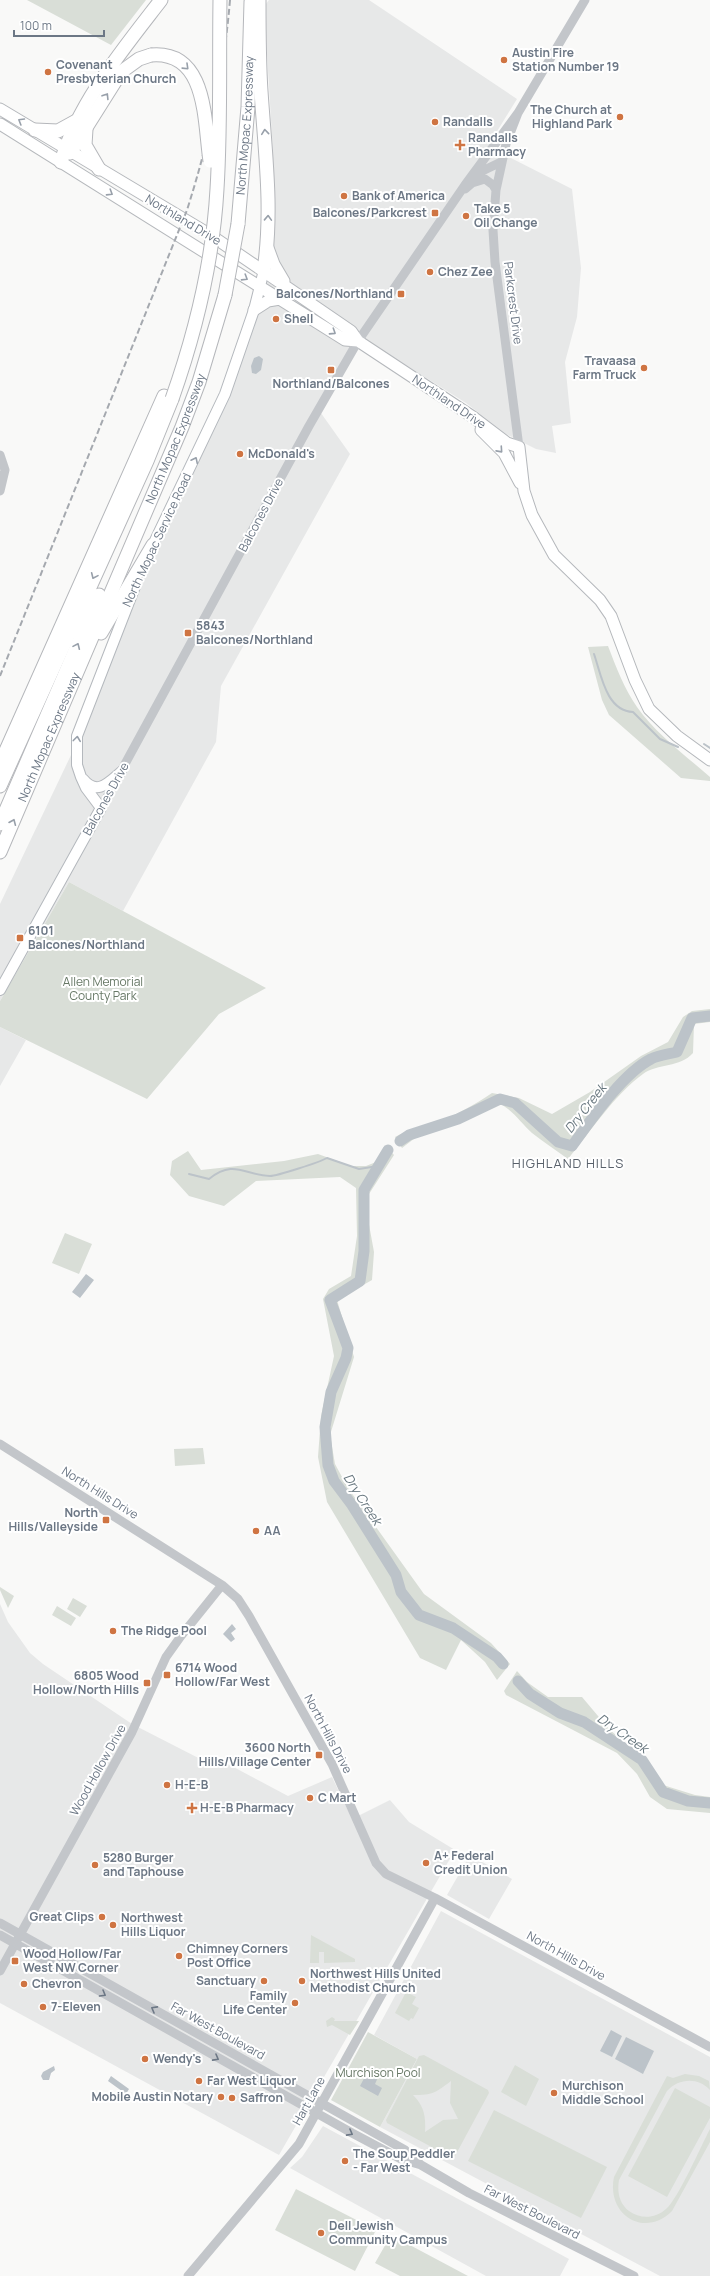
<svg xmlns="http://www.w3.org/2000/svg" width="710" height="2276" viewBox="0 0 710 2276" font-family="Manrope,sans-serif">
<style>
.built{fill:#e7e8e8}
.green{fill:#d9ded7;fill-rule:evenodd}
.water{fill:#bcc3c9}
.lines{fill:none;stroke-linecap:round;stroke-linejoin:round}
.stream{stroke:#bcc3c9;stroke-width:2}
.river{stroke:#bcc3c9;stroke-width:11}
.secondary-casing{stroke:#b4b8bd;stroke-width:12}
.primary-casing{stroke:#b5b8bc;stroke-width:13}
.motorway-casing{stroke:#b5b7bb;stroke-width:15}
.tertiary{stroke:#c3c6ca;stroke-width:9}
.secondary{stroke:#fff;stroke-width:10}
.primary{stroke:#fff;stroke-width:11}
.motorway{stroke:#fff;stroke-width:13}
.rail{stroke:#a5a9af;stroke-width:2;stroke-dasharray:6 3;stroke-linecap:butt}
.motorway-bridge-casing{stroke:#b5b7bb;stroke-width:15;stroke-linecap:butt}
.motorway-bridge{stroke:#fff;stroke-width:13}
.oneway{stroke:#98a0aa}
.oneway2{stroke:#6c7785}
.poi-dot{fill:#cf7442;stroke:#fff;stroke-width:1.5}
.labels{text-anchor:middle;stroke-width:4;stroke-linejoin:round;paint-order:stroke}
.poi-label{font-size:12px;font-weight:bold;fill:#6c7785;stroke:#fff;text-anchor:start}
.street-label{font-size:12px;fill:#6c7785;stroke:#fff}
.park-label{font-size:12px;fill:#677866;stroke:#fff}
.water-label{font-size:13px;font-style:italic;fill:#68777f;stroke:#fff}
.neighbourhood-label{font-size:13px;letter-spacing:1px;fill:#59616b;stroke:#fff}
</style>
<rect width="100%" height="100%" fill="#f9f9f8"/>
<path class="built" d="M269,0H369L517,99L496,133L499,152L572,189L581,268L577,317L565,362L571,423L552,426L556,453L536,449L506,434L466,403L360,336L316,406L350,454L221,686L216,742L123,911L69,882L0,1001V904L71,755L143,575L233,387L262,298L272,244L273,153L266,37L265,5Z
M0,1027L26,1040L0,1086Z
M0,1604L8,1622L30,1653L43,1664L132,1724L216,1767L226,1763L288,1796L332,1777L352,1819L390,1800L409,1822L455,1850L279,2155L0,2003Z
M470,1855L512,1879L489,1919L447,1895Z
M441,1911L710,2057V2276H660L380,2127L417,2059L374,2035Z
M323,2126L569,2259L560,2276H486L290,2168L302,2157Z"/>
<path class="green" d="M27,0H146L111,45Z
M608,646C616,667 624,688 637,707C656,734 685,755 710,777V781L681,778L609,715L602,700L588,647Z
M69,882L266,988L219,1014L147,1099L0,1027V1001Z
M710,1009V1022L694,1024L693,1053C680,1068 658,1063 643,1074C615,1094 590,1132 568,1159C556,1150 543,1142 532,1133C521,1123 513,1110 500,1104L446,1128L419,1135L402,1148L395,1137C408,1130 422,1128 436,1123C456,1115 474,1105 492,1093L519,1098L552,1114L590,1092L641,1056L668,1042L683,1017L692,1011Z
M385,1145L394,1155L369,1194L368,1219L374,1252L372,1280L337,1300L354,1357L330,1435L335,1464L348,1488L424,1594L491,1643L510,1664L497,1680L485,1662L461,1640L446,1670L420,1658L327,1502L318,1457L321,1416L334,1356L323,1299L329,1289L351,1276L357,1236L356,1188L340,1177L256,1181L224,1206L189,1196L170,1175L172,1161L188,1151L201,1170L284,1161L318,1154L351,1166H366L376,1162Z
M65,1233L92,1244L79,1274L52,1263Z
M203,1448L205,1464L175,1466L174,1449Z
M0,1587L14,1596L8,1608L0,1590Z
M73,1598L87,1606L80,1617L67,1609Z
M57,1606L76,1618L71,1626L52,1615Z
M517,1671L527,1682L548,1697H582L609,1729L650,1765L663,1785L695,1795L710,1797V1813L667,1809L650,1797L637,1774L617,1753L506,1695L504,1691Z
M311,1935L355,1959V1962L324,1963V1952H319V1963H310Z
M408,1993L416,1997L412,2004L419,2008L413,2019L411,2018L409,2021L395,2013L405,1994Z
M332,2017L335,2019L334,2021H359L350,2035L332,2025L327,2027L326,2021Z
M368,2032L417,2059L380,2127L331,2100Z
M424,2055L488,2090L489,2093L455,2156L452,2158L387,2123L386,2120L419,2056ZM451,2081L450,2103L458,2119L443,2120L425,2132C426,2116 424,2106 413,2095C433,2095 435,2093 451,2081Z
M515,2065L539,2079L526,2106L501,2092Z
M685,2074L699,2076L709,2081L710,2090C698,2077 679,2078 667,2091L619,2180C617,2192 619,2203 629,2211C640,2219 655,2219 666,2209C678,2199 701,2146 710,2129V2142L672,2211C644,2239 606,2214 614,2177L667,2076L673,2078Z
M675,2088L710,2107V2118L667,2197L628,2176Z
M494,2110L607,2167L581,2218L468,2161Z
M296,2189L376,2230L355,2271L275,2230Z
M391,2235L468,2276H400L375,2263Z"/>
<path class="water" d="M259,356L263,359L261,370L256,374L252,373L251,366L254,358Z
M86,1274L94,1280L80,1298L72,1292Z
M232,1624L236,1629L231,1633L235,1639L231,1642L223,1634Z
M611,2030L622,2036L612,2057L600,2051Z
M626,2037L654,2051L643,2074L615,2059Z
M54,2066L55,2070L51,2073L49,2080H43L41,2076L43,2072Z
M370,2067L380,2073L375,2084L382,2088L378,2096L360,2086Z
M111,2076L129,2089L126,2094L108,2081Z"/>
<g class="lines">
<path class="stream" d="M594,654C601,674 606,711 633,712L660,739L678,747
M704,744L710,748
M189,1174L209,1179C234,1159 244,1175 270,1176C277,1176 320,1162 327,1158L359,1169L378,1166"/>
<path class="river" d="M400,1141L409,1135L458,1119L500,1099L515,1103L558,1142L572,1146C591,1120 622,1074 651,1059C658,1055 669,1054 677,1052L692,1018L710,1016
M388,1150L364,1190V1251L360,1281L330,1300L348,1348L346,1358L331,1392L325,1427L328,1465L334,1481L352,1505L396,1575L401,1592L419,1615L453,1628L497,1657L503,1664
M518,1681L530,1694L560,1713L584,1722L642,1760L663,1792L688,1801L710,1803"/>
<g class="secondary-casing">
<path id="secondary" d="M150,551L225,394L254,310L264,270
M83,779C97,796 108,783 121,772
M0,990L101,808L86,788L81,777L77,765V736L136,584"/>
</g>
<g class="primary-casing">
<path id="primary" d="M0,109L209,234L351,331L358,341L473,417L507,443L519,447L524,491L532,515L554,555L600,600L611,616L635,680L649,709L677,736L710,760
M0,124L345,340L358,341
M267,245L274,264L284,281
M254,310L268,301L280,299
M481,430L504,453L520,483"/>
</g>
<g class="motorway-casing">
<g id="motorway">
<path d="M259,0C259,30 259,61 261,91C265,152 273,210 264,270"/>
<path d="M86,129L85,145L99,169"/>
<path d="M35,130L58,131L78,120"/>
<path d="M70,153L121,72L139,59L151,55"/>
<path d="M61,162C78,103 124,48 161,0"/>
<path id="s1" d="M238,224L248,107L251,2"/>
<path d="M101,633L153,545"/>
<path d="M0,764L164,396"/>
<path d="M0,786L147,461L172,399"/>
<path d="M0,824L99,595"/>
<path id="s2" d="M0,852L182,427L199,382L225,295"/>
</g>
</g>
<path class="tertiary" d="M474,175L501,162
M465,189L472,183L485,179L493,185L496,190
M519,447L495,262L493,230L496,190L506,144L518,113L585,0
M0,455L5,470L0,491
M101,808L309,426L358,341L465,185L518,113
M0,1444L222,1585L238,1599L249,1616L332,1764L376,1863L386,1874L435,1898L710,2047
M0,1923L405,2150L420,2164
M0,1935L352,2133L401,2159L421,2165L469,2193L634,2276
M0,1971L132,1732L166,1657L181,1636L222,1585
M188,2276L299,2144L435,1898"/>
<use href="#secondary" class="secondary"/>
<use href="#primary" class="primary"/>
<use href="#motorway" class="motorway"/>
<path class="rail" d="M0,676L187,210C209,141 224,72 230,0"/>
<g class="motorway-bridge-casing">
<path id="motorway-bridge" d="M151,55C208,50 204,122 210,161
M225,295L238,224
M172,399C196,331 213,261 217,189C221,126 219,63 220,0"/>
</g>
<use href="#motorway-bridge" class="motorway-bridge"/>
</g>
<defs><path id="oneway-chevron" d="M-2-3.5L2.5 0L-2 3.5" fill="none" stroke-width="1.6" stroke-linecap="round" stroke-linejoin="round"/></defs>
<g class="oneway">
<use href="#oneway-chevron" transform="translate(186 67) rotate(44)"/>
<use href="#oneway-chevron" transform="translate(106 96) rotate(-58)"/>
<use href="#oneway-chevron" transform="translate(21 121) rotate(-149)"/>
<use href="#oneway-chevron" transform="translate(265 132) rotate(-96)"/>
<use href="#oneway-chevron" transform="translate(110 193) rotate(32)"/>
<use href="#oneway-chevron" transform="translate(268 218) rotate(-88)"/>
<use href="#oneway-chevron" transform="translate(245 278) rotate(32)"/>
<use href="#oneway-chevron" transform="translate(333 332) rotate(33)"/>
<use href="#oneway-chevron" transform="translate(500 450) rotate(48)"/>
<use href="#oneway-chevron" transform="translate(195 460) rotate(-64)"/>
<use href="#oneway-chevron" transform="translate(94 576) rotate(114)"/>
<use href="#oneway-chevron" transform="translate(77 646) rotate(-66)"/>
<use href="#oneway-chevron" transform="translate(77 739) rotate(-83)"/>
<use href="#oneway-chevron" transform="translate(13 822) rotate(-67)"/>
</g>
<g class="oneway2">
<use href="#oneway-chevron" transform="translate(103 1994) rotate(30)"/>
<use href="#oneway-chevron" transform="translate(154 2009) rotate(-151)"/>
<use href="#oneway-chevron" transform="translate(216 2058) rotate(29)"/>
<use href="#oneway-chevron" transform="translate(350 2133) rotate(29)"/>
</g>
<g class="poi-dot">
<circle cx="504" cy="60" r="4"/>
<circle cx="48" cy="72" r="4"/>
<circle cx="620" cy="117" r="4"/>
<circle cx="435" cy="122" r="4"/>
<path d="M458 139h4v4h4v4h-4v4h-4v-4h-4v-4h4z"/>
<circle cx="344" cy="196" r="4"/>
<rect x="431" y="209" width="8" height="8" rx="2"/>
<circle cx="466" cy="216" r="4"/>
<circle cx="430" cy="272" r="4"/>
<rect x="397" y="290" width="8" height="8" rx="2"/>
<circle cx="276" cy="319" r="4"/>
<circle cx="644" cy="368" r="4"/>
<rect x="327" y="366" width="8" height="8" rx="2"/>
<circle cx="240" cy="454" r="4"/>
<rect x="184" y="629" width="8" height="8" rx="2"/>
<rect x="16" y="934" width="8" height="8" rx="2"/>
<rect x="102" y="1516" width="8" height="8" rx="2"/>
<circle cx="256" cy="1531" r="4"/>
<circle cx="113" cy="1631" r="4"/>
<rect x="163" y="1671" width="8" height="8" rx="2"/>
<rect x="143" y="1679" width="8" height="8" rx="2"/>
<rect x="315" y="1751" width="8" height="8" rx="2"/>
<circle cx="167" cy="1785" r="4"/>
<circle cx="310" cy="1798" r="4"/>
<path d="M190 1802h4v4h4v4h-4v4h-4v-4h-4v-4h4z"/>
<circle cx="426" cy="1863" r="4"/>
<circle cx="95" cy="1865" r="4"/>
<circle cx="102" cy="1917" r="4"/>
<circle cx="113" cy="1925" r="4"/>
<circle cx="179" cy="1956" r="4"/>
<rect x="11" y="1957" width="8" height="8" rx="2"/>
<circle cx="264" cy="1981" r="4"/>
<circle cx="302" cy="1981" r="4"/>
<circle cx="24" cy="1984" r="4"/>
<circle cx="295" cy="2003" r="4"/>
<circle cx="43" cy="2007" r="4"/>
<circle cx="145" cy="2059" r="4"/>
<circle cx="199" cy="2081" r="4"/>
<circle cx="554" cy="2093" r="4"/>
<circle cx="221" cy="2097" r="4"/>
<circle cx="232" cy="2098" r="4"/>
<circle cx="345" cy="2161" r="4"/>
<circle cx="321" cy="2233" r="4"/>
</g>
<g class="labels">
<g class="poi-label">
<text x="512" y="57">Austin Fire<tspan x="512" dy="14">Station Number 19</tspan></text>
<text x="56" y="69">Covenant<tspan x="56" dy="14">Presbyterian Church</tspan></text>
<text x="612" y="114" text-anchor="end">The Church at<tspan x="612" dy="14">Highland Park</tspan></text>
<text x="443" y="126">Randalls</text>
<text x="468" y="142">Randalls<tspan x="468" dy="14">Pharmacy</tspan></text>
<text x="352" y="200">Bank of America</text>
<text x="474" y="213">Take 5<tspan x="474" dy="14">Oil Change</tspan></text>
<text x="427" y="217" text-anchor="end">Balcones/Parkcrest</text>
<text x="438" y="276">Chez Zee</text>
<text x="393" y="298" text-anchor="end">Balcones/Northland</text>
<text x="284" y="323">Shell</text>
<text x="636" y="365" text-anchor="end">Travaasa<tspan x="636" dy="14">Farm Truck</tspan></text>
<text x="331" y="388" text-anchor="middle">Northland/Balcones</text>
<text x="248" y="458">McDonald's</text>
<text x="196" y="630">5843<tspan x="196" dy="14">Balcones/Northland</tspan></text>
<text x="28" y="935">6101<tspan x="28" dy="14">Balcones/Northland</tspan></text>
<text x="98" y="1517" text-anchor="end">North<tspan x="98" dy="14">Hills/Valleyside</tspan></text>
<text x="264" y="1535">AA</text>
<text x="121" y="1635">The Ridge Pool</text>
<text x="175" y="1672">6714 Wood<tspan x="175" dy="14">Hollow/Far West</tspan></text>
<text x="139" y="1680" text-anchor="end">6805 Wood<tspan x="139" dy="14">Hollow/North Hills</tspan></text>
<text x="311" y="1752" text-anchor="end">3600 North<tspan x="311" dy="14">Hills/Village Center</tspan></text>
<text x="175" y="1789">H-E-B</text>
<text x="318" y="1802">C Mart</text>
<text x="200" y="1812">H-E-B Pharmacy</text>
<text x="434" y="1860">A+ Federal<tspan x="434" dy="14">Credit Union</tspan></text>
<text x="103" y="1862">5280 Burger<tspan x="103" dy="14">and Taphouse</tspan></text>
<text x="94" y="1921" text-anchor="end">Great Clips</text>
<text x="121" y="1922">Northwest<tspan x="121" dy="14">Hills Liquor</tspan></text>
<text x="187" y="1953">Chimney Corners<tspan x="187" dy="14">Post Office</tspan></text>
<text x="23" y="1958">Wood Hollow/Far<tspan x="23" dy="14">West NW Corner</tspan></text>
<text x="310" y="1978">Northwest Hills United<tspan x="310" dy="14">Methodist Church</tspan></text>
<text x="256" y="1985" text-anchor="end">Sanctuary</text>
<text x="32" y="1988">Chevron</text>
<text x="287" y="2000" text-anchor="end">Family<tspan x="287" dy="14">Life Center</tspan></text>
<text x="51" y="2011">7-Eleven</text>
<text x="153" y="2063">Wendy's</text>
<text x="207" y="2085">Far West Liquor</text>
<text x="562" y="2090">Murchison<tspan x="562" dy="14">Middle School</tspan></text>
<text x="213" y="2101" text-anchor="end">Mobile Austin Notary</text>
<text x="240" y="2102">Saffron</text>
<text x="353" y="2158">The Soup Peddler<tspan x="353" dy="14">- Far West</tspan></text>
<text x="329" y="2230">Dell Jewish<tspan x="329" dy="14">Community Campus</tspan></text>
</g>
<g class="street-label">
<text dy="4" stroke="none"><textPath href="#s1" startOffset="99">North Mopac Expressway</textPath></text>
<text transform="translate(183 220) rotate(31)" y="4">Northland Drive</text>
<text transform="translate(513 303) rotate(83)" y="4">Parkcrest Drive</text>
<text transform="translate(449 402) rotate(34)" y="4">Northland Drive</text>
<text dy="4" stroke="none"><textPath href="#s2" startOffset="449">North Mopac Expressway</textPath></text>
<text transform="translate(261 515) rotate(-62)" y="4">Balcones Drive</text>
<text transform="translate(157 540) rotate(-65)" y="4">North Mopac Service Road</text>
<text dy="4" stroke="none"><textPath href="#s2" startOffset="125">North Mopac Expressway</textPath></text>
<text transform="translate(106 799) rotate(-61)" y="4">Balcones Drive</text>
<text transform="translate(100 1493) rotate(32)" y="4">North Hills Drive</text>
<text transform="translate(328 1734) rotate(62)" y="4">North Hills Drive</text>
<text transform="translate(98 1770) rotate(-61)" y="4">Wood Hollow Drive</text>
<text transform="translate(566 1956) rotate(29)" y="4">North Hills Drive</text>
<text transform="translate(218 2031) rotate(29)" y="4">Far West Boulevard</text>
<text transform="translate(309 2101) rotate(-61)" y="4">Hart Lane</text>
<text transform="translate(532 2212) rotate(27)" y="4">Far West Boulevard</text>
</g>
<g class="park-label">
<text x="103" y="986">Allen Memorial<tspan x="103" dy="14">County Park</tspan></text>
<text x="378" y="2077">Murchison Pool</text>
</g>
<g class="water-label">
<text transform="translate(585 1108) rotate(-52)" y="5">Dry Creek</text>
<text transform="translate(363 1499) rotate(57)" y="5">Dry Creek</text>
<text transform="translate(623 1733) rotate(35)" y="5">Dry Creek</text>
</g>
<g class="neighbourhood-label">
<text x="568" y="1168">HIGHLAND HILLS</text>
</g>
</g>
<path d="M14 30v6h90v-6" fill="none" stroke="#6c7785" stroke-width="2"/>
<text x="20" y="30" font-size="12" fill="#6c7785" stroke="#ffffff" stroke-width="3" paint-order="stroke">100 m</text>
</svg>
